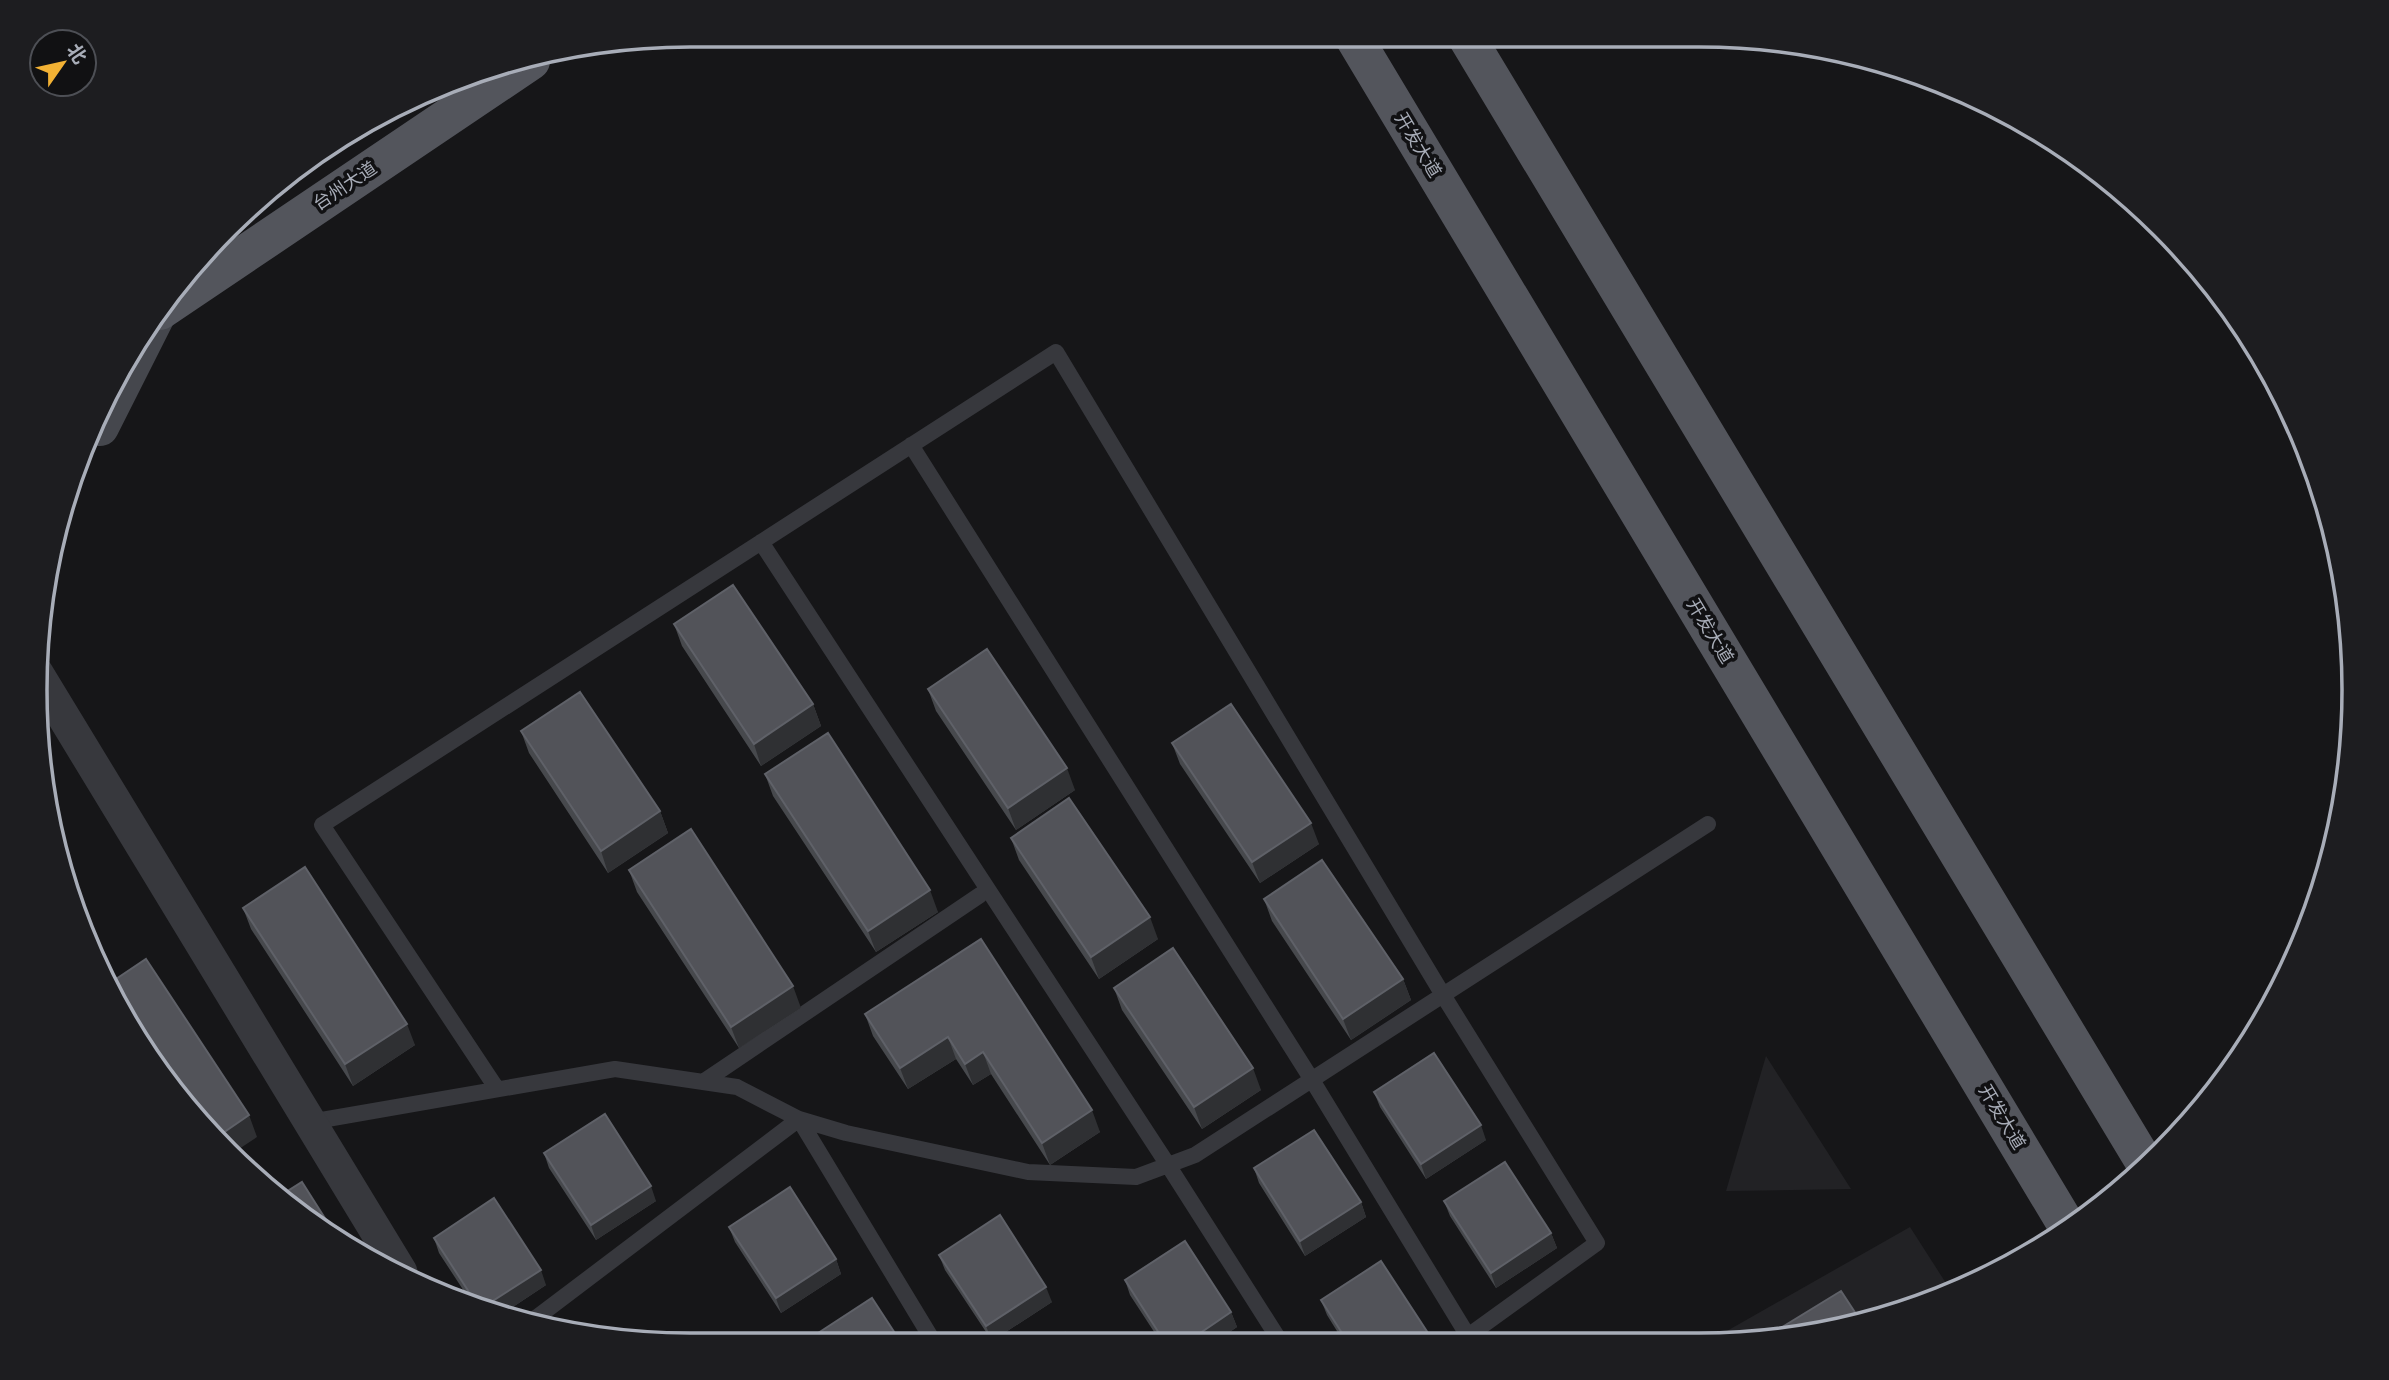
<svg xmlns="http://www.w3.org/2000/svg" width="2389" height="1380" viewBox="0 0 2389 1380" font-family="'Nunito Sans','Noto Sans SC',sans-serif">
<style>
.built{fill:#222225}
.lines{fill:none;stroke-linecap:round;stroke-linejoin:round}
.service{stroke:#37383d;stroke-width:16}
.minor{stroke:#37383d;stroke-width:33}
.secondary{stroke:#45474d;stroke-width:38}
.primary{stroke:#53555c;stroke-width:38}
.wall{fill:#47494d}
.shaded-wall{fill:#2f3033}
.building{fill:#525359;stroke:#5f6168;stroke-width:2}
.labels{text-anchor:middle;stroke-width:7;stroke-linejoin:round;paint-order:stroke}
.street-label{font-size:18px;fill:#a8adb8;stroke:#111113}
.rim{fill:none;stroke:#a8adb8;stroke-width:3.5}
</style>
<rect width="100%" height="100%" fill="#161618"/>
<path class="built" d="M1766,1056L1851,1189L1726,1191Z
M1910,1227L1951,1291L1909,1310L1742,1344H1704Z"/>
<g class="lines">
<path class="service" d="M911,445L1312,1080L1468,1336
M761,542L1168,1165L1282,1344
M703,1082L980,895
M497,1089L322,825L1056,352L1443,995L1597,1243L1457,1344
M310,1122L615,1069L737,1087L799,1119L846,1133L1028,1172L1136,1177L1195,1155L1708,824
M532,1321L799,1119L935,1344"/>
<path class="minor" d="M37,673L401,1272"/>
<path class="secondary" d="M100,427L157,314"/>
<path class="primary" d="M1353,36L2067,1226
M1466,36L2146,1165
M160,311L531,61"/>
</g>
<path class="wall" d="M674,624L813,704L821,726L761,766L682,646Z
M928,689L1075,790L1016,830L936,711Z
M521,731L660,811L668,833L608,873L529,753Z
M1172,743L1319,844L1260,883L1180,764Z
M765,774L938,912L876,952L773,796Z
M1011,838L1158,939L1099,979L1019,860Z
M629,870L801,1008L739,1048L637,892Z
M1264,899L1403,979L1411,1000L1351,1040L1272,921Z
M243,908L415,1045L353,1086L251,929Z
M981,939L1100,1132L1050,1165L991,1074L973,1085L956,1059L908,1089L873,1036L865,1014Z
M1114,988L1261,1090L1202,1129L1122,1010Z
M1374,1092L1486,1140L1426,1179L1380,1107Z
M544,1153L656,1201L596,1240L549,1168Z
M1254,1168L1361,1202L1366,1217L1305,1256L1259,1183Z
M1444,1201L1551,1233L1557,1248L1496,1288L1450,1216Z
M729,1227L836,1259L841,1274L781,1313L735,1242Z
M434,1238L546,1285L501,1315L480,1310L475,1308L439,1253Z
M939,1255L1052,1302L992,1341L945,1270Z
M1125,1280L1231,1312L1237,1327L1212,1344H1162L1130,1295Z
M1321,1300L1432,1344H1345L1327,1315Z"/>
<path class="shaded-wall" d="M813,704L821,726L761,766L754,744Z
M1067,768L1075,790L1016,830L1008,808Z
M660,811L668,833L608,873L601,851Z
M1311,823L1319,844L1260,883L1252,862Z
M930,890L938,912L876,952L868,931Z
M1150,917L1158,939L1099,979L1091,957Z
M1403,979L1411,1000L1351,1040L1343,1019Z
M793,986L801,1008L739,1048L731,1027Z
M407,1024L415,1045L353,1086L345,1064Z
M948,1037L956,1059L908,1089L900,1068Z
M983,1052L991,1074L973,1085L965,1064Z
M1253,1068L1261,1090L1202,1129L1194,1107Z
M1092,1110L1100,1132L1050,1165L1042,1143Z
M249,1115L257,1137L236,1151L220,1135Z
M1481,1125L1486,1140L1426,1179L1421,1164Z
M651,1186L656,1201L596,1240L591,1225Z
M1361,1202L1366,1217L1305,1256L1300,1241Z
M1551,1233L1557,1248L1496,1288L1491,1273Z
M836,1259L841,1274L781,1313L776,1298Z
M541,1270L546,1285L501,1315L481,1311L480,1309Z
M1046,1287L1052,1302L992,1341L986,1326Z
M1231,1312L1237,1327L1212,1344H1184Z
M1428,1333L1432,1344H1413Z"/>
<path class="building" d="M733,585L813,704L754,744L674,624Z
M987,649L1067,768L1008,808L928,689Z
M580,692L660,811L601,851L521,731Z
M1231,704L1311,823L1252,862L1172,743Z
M828,733L930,890L868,931L765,774Z
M1069,798L1150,917L1091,957L1011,838Z
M691,829L793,986L731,1027L629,870Z
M1322,860L1403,979L1343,1019L1264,899Z
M305,867L407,1024L345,1064L243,908Z
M981,939L1092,1110L1042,1143L983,1052L965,1064L948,1037L900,1068L865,1014Z
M1173,948L1253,1068L1194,1107L1114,988Z
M146,959L249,1115L220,1135L171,1089L113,981Z
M1434,1053L1481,1125L1421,1164L1374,1092Z
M605,1114L651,1186L591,1225L544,1153Z
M1314,1130L1361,1202L1300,1241L1254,1168Z
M1505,1162L1551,1233L1491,1273L1444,1201Z
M302,1182L340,1242L326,1235L283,1194Z
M790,1187L836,1259L776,1298L729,1227Z
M494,1198L541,1270L480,1309L434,1238Z
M1000,1215L1046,1287L986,1326L939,1255Z
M1185,1241L1231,1312L1184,1344H1166L1125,1280Z
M1381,1261L1428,1333L1413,1344H1349L1321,1300Z
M1841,1291L1860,1320L1761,1340Z
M872,1298L902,1344H816L812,1337Z
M1065,1333L1072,1344H1050Z"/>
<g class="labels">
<g class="street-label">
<text transform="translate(1418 145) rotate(59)" y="6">开发大道</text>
<text transform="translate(345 186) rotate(-34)" y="6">台州大道</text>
<text transform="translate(1710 631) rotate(59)" y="6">开发大道</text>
<text transform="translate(2002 1117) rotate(59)" y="6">开发大道</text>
</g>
</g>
<path d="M0 0H2389V1380H0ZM690 47H1699A643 643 0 0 1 2342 690V690A643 643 0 0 1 1699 1333H690A643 643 0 0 1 47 690V690A643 643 0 0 1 690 47Z" fill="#1d1d20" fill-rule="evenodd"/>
<path class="rim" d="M690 47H1699A643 643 0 0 1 2342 690V690A643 643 0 0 1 1699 1333H690A643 643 0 0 1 47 690V690A643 643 0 0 1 690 47Z"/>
<g transform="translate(63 63) rotate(56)"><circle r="33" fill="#111113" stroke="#4d4f55" stroke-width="2"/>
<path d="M0-5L12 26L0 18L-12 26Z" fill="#f2b134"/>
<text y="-10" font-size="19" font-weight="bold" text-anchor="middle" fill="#a8adb8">北</text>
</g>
</svg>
